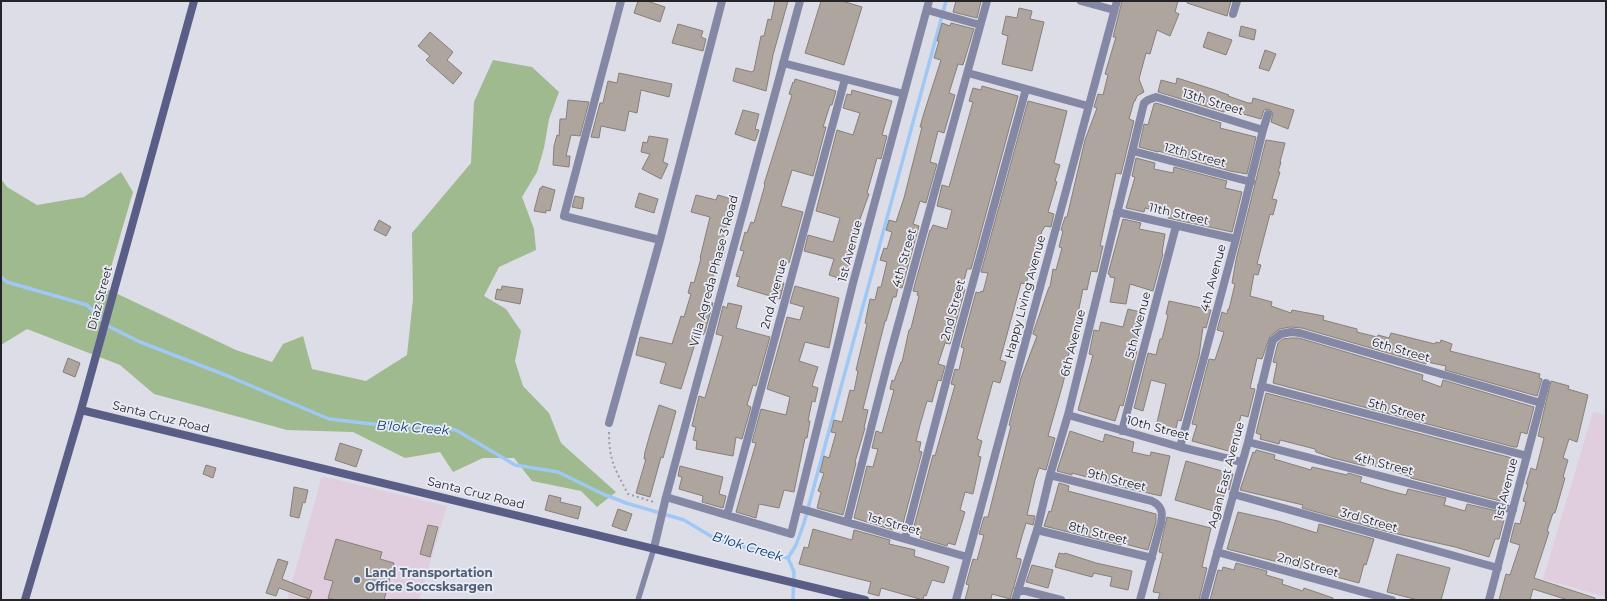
<svg xmlns="http://www.w3.org/2000/svg" width="1607" height="601" viewBox="0 0 1607 601" font-family="Montserrat,sans-serif">
<style>
.commercial{fill:#e0cedf}
.green{fill:#9eba8e}
.lines{fill:none;stroke-linecap:round;stroke-linejoin:round}
.stream{stroke:#a0c8f5;stroke-width:3.5}
.building{fill:#aea59f;stroke:#877f79}
.path{stroke:#9c9ca4;stroke-width:2;stroke-dasharray:2 3;stroke-linecap:butt}
.lane{stroke:#8488a4;stroke-width:5.5}
.street{stroke:#8488a4;stroke-width:8}
.secondary{stroke:#5a5e87;stroke-width:8}
.service-dot{fill:#5c6f8a;stroke:#eaebf5;stroke-width:1.5}
.labels{text-anchor:middle;stroke-width:3.5;stroke-linejoin:round;paint-order:stroke}
.street-label{font-size:12px;fill:#252529;stroke:#eaebf5}
.service-label{font-size:12px;font-weight:bold;fill:#4e5e75;stroke:#eaebf5;text-anchor:start}
.water-label{font-size:13px;font-style:italic;fill:#043c6d;stroke:#eaebf5}
</style>
<rect width="100%" height="100%" fill="#dddde7"/>
<path class="commercial" d="M1593,412L1606,415V597L1543,579Z
M322,476L447,506L419,600H287Z"/>
<path class="green" d="M493,60L532,67L559,92L549,119L544,148L537,172L522,197L534,229L536,250L499,267L484,296L506,309L521,331L515,361L523,386L549,413L561,443L616,492L597,507L581,491L532,481L514,458H483L453,472L440,452L405,458L353,432L287,430L154,394L120,365L27,329L1,345V179L7,187L37,205L84,197L121,172L133,192L105,288L236,350L272,362L283,344L303,336L312,369L366,381L407,355L413,299L412,233L471,163L474,102Z"/>
<g class="lines">
<path class="stream" d="M1,277L7,282L87,305L108,326L140,342L228,376L329,419L381,425L435,426L456,430L515,465L558,472L603,494L626,503L684,520L714,538L725,542L788,558
M788,558L796,545L804,523L946,1
M788,558L794,572L793,600"/>
</g>
<path class="building" d="M638,1H647L665,7L660,22L634,13Z
M775,1H788L773,55L766,91L733,81L736,68L752,72L754,70L761,36H764L768,19L771,20Z
M821,1H842L862,7L844,65L805,53Z
M956,1H981L977,18L953,12Z
M1122,1H1178L1175,12L1179,14L1170,36L1157,30L1150,54L1146,53L1139,79L1144,92L1137,96L1135,101H1134L1129,119L1134,121L1121,174L1116,173L1100,246H1103L1097,272L1091,271L1087,290L1083,289L1078,313L1080,314L1078,321L1064,371H1066L1062,387L1048,436L1055,438L1046,470L1039,468L1035,480L1027,515L1035,516L1033,525L1026,523L1022,536L1016,558L1021,559V562L1010,599L992,594L991,600H965L969,585L966,584L973,559L977,560L984,535L979,534L984,517H988L1011,426L1009,425L1021,378L1037,336L1033,334V333L1049,287H1050L1053,269L1056,270L1062,248L1059,247L1063,231L1061,230L1065,217H1067L1085,140L1097,108L1094,107L1098,94L1103,95L1108,75L1105,74L1116,37H1113Z
M1187,1H1231L1227,16L1187,3Z
M1019,8L1032,11L1030,19L1044,22L1032,71L1002,64L1008,36L1002,34L1006,16L1017,18Z
M942,23L950,26L951,23L974,29L963,65L958,64L949,93L955,95L944,133L938,131L930,162L937,164L926,203L920,201L913,224L919,226L902,288L898,287L896,297H893L886,321H885L863,409L868,410L864,428H865L855,462L856,463L843,515L817,508L821,492L818,491L824,473L820,472L824,456L829,458L836,433L831,432L834,420L842,422L850,390L854,391L858,371L856,370L867,324L865,323L870,299L875,300L878,287H881L887,262L880,260L884,248L887,249L892,232L886,230L889,220L896,222L904,198L922,127H920L924,113L941,60L934,58L939,41H937Z
M678,24L703,31L701,37L706,39L703,51L672,43Z
M1241,26L1256,30L1254,40L1239,36Z
M430,32L453,52L447,60L462,73L453,84L426,60L430,56L418,46Z
M1208,32L1232,40L1226,55L1203,47Z
M1265,50L1276,54L1269,71L1259,68Z
M619,73L672,84L669,97L641,90L637,113L629,111L625,131L601,126L599,138L591,137L600,103H603L608,81L617,83Z
M1177,78L1212,89L1229,95L1228,96L1248,103H1252L1253,98L1294,110L1288,129L1271,122L1273,113L1269,109L1264,110L1261,119L1225,109L1224,112L1158,92L1161,80L1176,84Z
M795,79L836,91L832,105H830L823,127H826L813,176L792,170L781,206L803,212L789,263L786,262L780,282L784,283L780,299L737,286L740,277L736,276L744,251L740,250L745,232L747,233L751,222L754,223L765,185L764,184L792,95L789,94L793,82L794,83Z
M982,86L1018,96L971,269H967L962,288L965,289L950,344L945,343L938,364L945,366L941,381L938,380L932,402L927,401L920,425L916,441L921,442L919,451L922,452L902,527L894,525L893,530L854,518L867,466L873,467L878,449L872,448L876,431L882,433L894,390L890,389L892,380L894,381L901,362H902L909,330L911,328L919,296L917,295L918,292L913,291L930,230H931L933,225L947,229L952,210L937,206L942,185L949,187L973,102L969,101L973,88L981,90Z
M852,90L892,101L882,135L887,136L881,159L877,158L867,193L869,194L856,230L859,231L844,280L829,275L834,259L804,251L808,235L833,242L840,218L816,211L837,130L853,135L860,113L843,108L847,94L851,95Z
M568,100L589,102L580,136L571,135L566,156H570L569,167L553,165L554,146L557,135L559,136L560,119H566Z
M1028,101L1067,111L1054,163L1060,165L1055,181L1057,182L1048,212L1054,214L1051,227L1045,226L1042,231L1026,284L1021,283L1000,360L1006,362L1000,383L993,381L977,439L982,441L978,456L981,457L973,494L965,492L960,510L965,512L955,545L948,543L947,546L920,538L921,533L913,530L933,455L935,456L955,385L951,384L955,369L959,370L964,348L961,347L976,292L980,293L981,291L983,292L988,273L981,272Z
M1156,103L1221,123L1220,128L1256,137L1247,174L1230,171L1158,151V152L1139,147L1144,124L1148,125L1154,104Z
M743,110L759,114L755,129L759,130L755,141L735,134Z
M649,136L668,139L663,162L668,164L661,179L642,169L650,154L641,152L643,142L647,143Z
M1266,140L1285,143L1280,162H1281L1278,172H1280L1272,199L1277,200L1273,215L1270,214L1257,264L1261,265L1258,275L1254,274L1250,296L1272,302L1271,306L1291,313L1292,310L1324,316L1323,320L1357,329V332L1377,337L1378,335L1389,338L1391,333L1435,344L1436,342L1440,343L1441,340L1452,344L1450,351L1540,374L1539,378L1542,379L1537,396L1445,370L1446,366L1427,362L1426,364L1302,328L1290,327L1280,329L1270,336L1262,359L1257,358L1250,388L1255,389L1248,417L1241,415L1232,452L1192,441L1197,425L1192,424L1209,359L1215,360L1224,332L1217,330L1222,312L1227,314L1228,309H1229L1235,284L1232,283L1236,260Z
M1136,158L1155,163L1154,169L1173,173L1174,167L1227,181L1225,188L1242,192L1232,232L1168,218L1169,214L1145,208L1144,212L1126,208L1135,177L1132,176Z
M542,186L555,190L550,211L546,210V213L534,211L540,188H542Z
M639,193L658,199L654,213L635,207Z
M696,195L716,200L718,195L735,200L725,231L722,250L725,251L722,261L720,260L718,263H717L706,301L713,303L705,332L703,335L698,334L681,389L660,383L666,363L636,355L640,337L672,344L681,316L684,317L691,294L688,293L691,282L694,283L701,258H700L710,217L691,212Z
M575,196L584,198L582,209L572,207Z
M1123,219L1141,223L1139,229L1165,234L1162,253L1163,254L1153,291L1130,284L1126,304L1110,302L1115,278L1110,277V275L1108,274Z
M379,220L391,227L386,236L374,230Z
M502,286L523,289L520,304L495,299L497,289L501,290Z
M795,286L839,298L829,348L805,342L799,361L818,367L812,386L818,388L815,402L812,401L808,421H810L807,438H805L794,492L784,490L779,508L759,504L756,518L736,512L756,443L752,442L761,409L786,415L790,397L767,389L787,317L800,320L804,307L790,303Z
M1169,301L1211,310L1206,328L1203,327L1199,356L1181,421L1178,420L1174,436L1155,431L1166,384L1151,380L1143,411L1134,408L1148,353L1156,355L1160,339H1162L1168,315L1166,314Z
M728,303L742,306L736,328L770,337L756,386L753,385L747,405L751,407L742,439L736,437L733,456L696,449L697,441L693,440L696,427L692,426L699,396L705,398L723,336L716,334L723,306L727,308Z
M1128,309L1144,313L1135,350L1137,351L1123,406L1120,405L1115,421L1078,410L1093,355L1089,354L1094,330L1099,331L1101,322L1123,327Z
M1291,338H1299L1423,375L1422,380L1441,387L1443,380L1534,407L1527,434L1521,432L1517,447H1514L1273,383L1277,363L1273,362L1278,343L1283,339Z
M68,358L80,363L75,377L63,372Z
M1551,381L1569,386L1568,389L1588,395L1577,442L1569,439L1563,458L1568,460L1563,477L1565,478L1555,513H1553L1547,531L1549,532L1534,578L1595,598V600H1568L1533,589L1530,600H1499L1506,574L1510,575L1520,545L1510,542L1515,523L1520,524L1526,502L1523,501L1528,484H1526L1531,468L1536,470L1544,438L1538,436Z
M1266,393L1512,458L1505,481L1508,482L1503,499L1500,498V501L1411,478V477L1387,469L1366,464L1365,466L1333,458L1316,452L1315,449L1280,440L1279,444L1260,439L1261,435L1256,433Z
M659,405L676,411L663,458L661,457L650,497L636,493L646,459H644L645,452L650,434Z
M1070,431L1103,442L1105,434L1134,442L1132,452L1150,456L1151,452L1170,456L1161,496L1113,485V484L1072,473V475L1057,471Z
M340,443L362,450L356,467L335,460Z
M1256,450L1275,455L1274,459L1311,470L1312,467L1347,475L1348,473L1362,477L1360,482L1390,491L1406,495L1408,489L1446,498L1444,505L1465,511L1467,504L1497,511L1495,517L1504,520L1499,539H1495L1489,557L1455,547L1389,532L1302,508L1303,505L1240,490L1253,452L1255,453Z
M1186,461L1233,474L1229,490L1226,489L1220,508L1218,507L1217,512L1175,500Z
M206,465L216,468L213,478L203,474Z
M680,466L723,477L719,494L726,496L723,508L702,502L703,496L679,489L682,477L678,476Z
M1059,483L1069,486L1068,491L1156,514V522L1148,550L1121,543V545L1044,526L1049,511L1051,512Z
M294,487L308,490L305,503L303,502L299,518L290,516Z
M549,495L561,498L560,502L581,507L578,519L545,510Z
M618,509L632,514L626,531L612,526Z
M1238,512L1278,521L1317,533L1319,524L1374,539L1366,565L1364,564L1359,583L1325,574L1326,568L1303,562L1301,568L1227,549Z
M1167,517L1211,528L1202,567L1207,568L1199,600H1158L1160,593L1153,592L1163,553L1159,552Z
M428,525L438,527L430,557L420,554Z
M813,529L852,540L854,530L890,540L889,544L915,550L914,556L949,567L944,583L932,580L926,596L924,595L923,600L881,588L879,596L868,593L871,582L799,564L804,547L808,548Z
M336,539L382,552L380,559L394,563L384,600H335L328,598L333,581L324,579Z
M1059,553L1064,554L1065,553L1096,563L1132,571L1128,590L1110,586L1112,577L1094,573L1092,577L1055,567Z
M1397,554L1450,568L1441,600H1418L1387,592Z
M278,559L288,562L282,579L312,591L309,599L279,588L276,596L266,593Z
M1236,563L1267,571L1266,575L1283,580L1282,584L1303,591L1304,588L1333,598V600H1210L1218,570L1222,571L1223,567L1234,570Z
M1032,565L1053,570L1048,588L1026,582Z"/>
<g class="lines">
<path class="path" d="M609,432C609,461 615,469 628,494L654,502"/>
<path class="lane" d="M638,600L654,548"/>
<path class="street" d="M621,1L564,216L660,240
M1081,1L1114,10
M927,10L980,25
M1233,14L1237,1
M783,63L904,94
M968,73L1088,106
M1133,151L1251,182
M1117,212L1236,239
M1261,386L1527,456
M1068,415L1180,447L1242,462
M609,423L660,240L722,1
M1122,431L1176,226
M1248,442L1513,510
M1180,447L1236,239L1263,130L1268,114
M1050,475L1152,501C1162,506 1163,512 1161,523L1140,600
M1233,494L1498,568
M666,497L791,534L853,283L929,1
M798,508L967,557
M727,515L845,79
M847,522L889,358L987,1
M1037,530L1152,558
M905,539L956,344L1026,89
M654,548L666,497L800,1
M1217,552L1392,600
M1018,589L1061,600
M956,600L1117,1
M1015,600L1037,530L1050,475L1068,415L1144,103L1148,100L1156,97L1263,130
M1204,600L1248,442L1271,347L1273,340L1281,334L1291,332L1300,333L1541,403
M1489,600L1546,383"/>
<path class="secondary" d="M81,410L865,600
M25,600L81,410L194,1"/>
</g>
<circle class="service-dot" cx="357" cy="580" r="4"/>
<g class="labels">
<g class="street-label">
<text transform="translate(1213 102) rotate(17)" y="4">13th Street</text>
<text transform="translate(1195 155) rotate(15)" y="4">12th Street</text>
<text transform="translate(1179 214) rotate(13)" y="4">11th Street</text>
<text transform="translate(850 251) rotate(-75)" y="4">1st Avenue</text>
<text transform="translate(904 258) rotate(-74)" y="4">4th Street</text>
<text transform="translate(714 271) rotate(-75)" y="4">Villa Agreda Phase 3 Road</text>
<text transform="translate(1213 278) rotate(-75)" y="4">4th Avenue</text>
<text transform="translate(774 294) rotate(-75)" y="4">2nd Avenue</text>
<text transform="translate(1025 297) rotate(-75)" y="4">Happy Living Avenue</text>
<text transform="translate(100 298) rotate(-75)" y="4">Diaz Street</text>
<text transform="translate(953 310) rotate(-75)" y="4">2nd Street</text>
<text transform="translate(1138 325) rotate(-75)" y="4">5th Avenue</text>
<text transform="translate(1073 343) rotate(-76)" y="4">6th Avenue</text>
<text transform="translate(1401 350) rotate(16)" y="4">6th Street</text>
<text transform="translate(1397 410) rotate(15)" y="4">5th Street</text>
<text transform="translate(161 417) rotate(14)" y="4">Santa Cruz Road</text>
<text transform="translate(1158 428) rotate(15)" y="4">10th Street</text>
<text transform="translate(1384 464) rotate(14)" y="4">4th Street</text>
<text transform="translate(1226 475) rotate(-75)" y="4">Agan East Avenue</text>
<text transform="translate(1117 480) rotate(14)" y="4">9th Street</text>
<text transform="translate(1506 489) rotate(-76)" y="4">1st Avenue</text>
<text transform="translate(476 493) rotate(14)" y="4">Santa Cruz Road</text>
<text transform="translate(1369 520) rotate(16)" y="4">3rd Street</text>
<text transform="translate(894 524) rotate(16)" y="4">1st Street</text>
<text transform="translate(1098 533) rotate(14)" y="4">8th Street</text>
<text transform="translate(1308 565) rotate(15)" y="4">2nd Street</text>
</g>
<g class="service-label">
<text x="365" y="577">Land Transportation<tspan x="365" dy="14">Office Soccsksargen</tspan></text>
</g>
<g class="water-label">
<text transform="translate(413 427) rotate(4)" y="5">B'lok Creek</text>
<text transform="translate(748 546) rotate(17)" y="5">B'lok Creek</text>
</g>
</g>
<rect width="1607" height="601" fill="none" stroke="#252529" stroke-width="4"/>
</svg>
